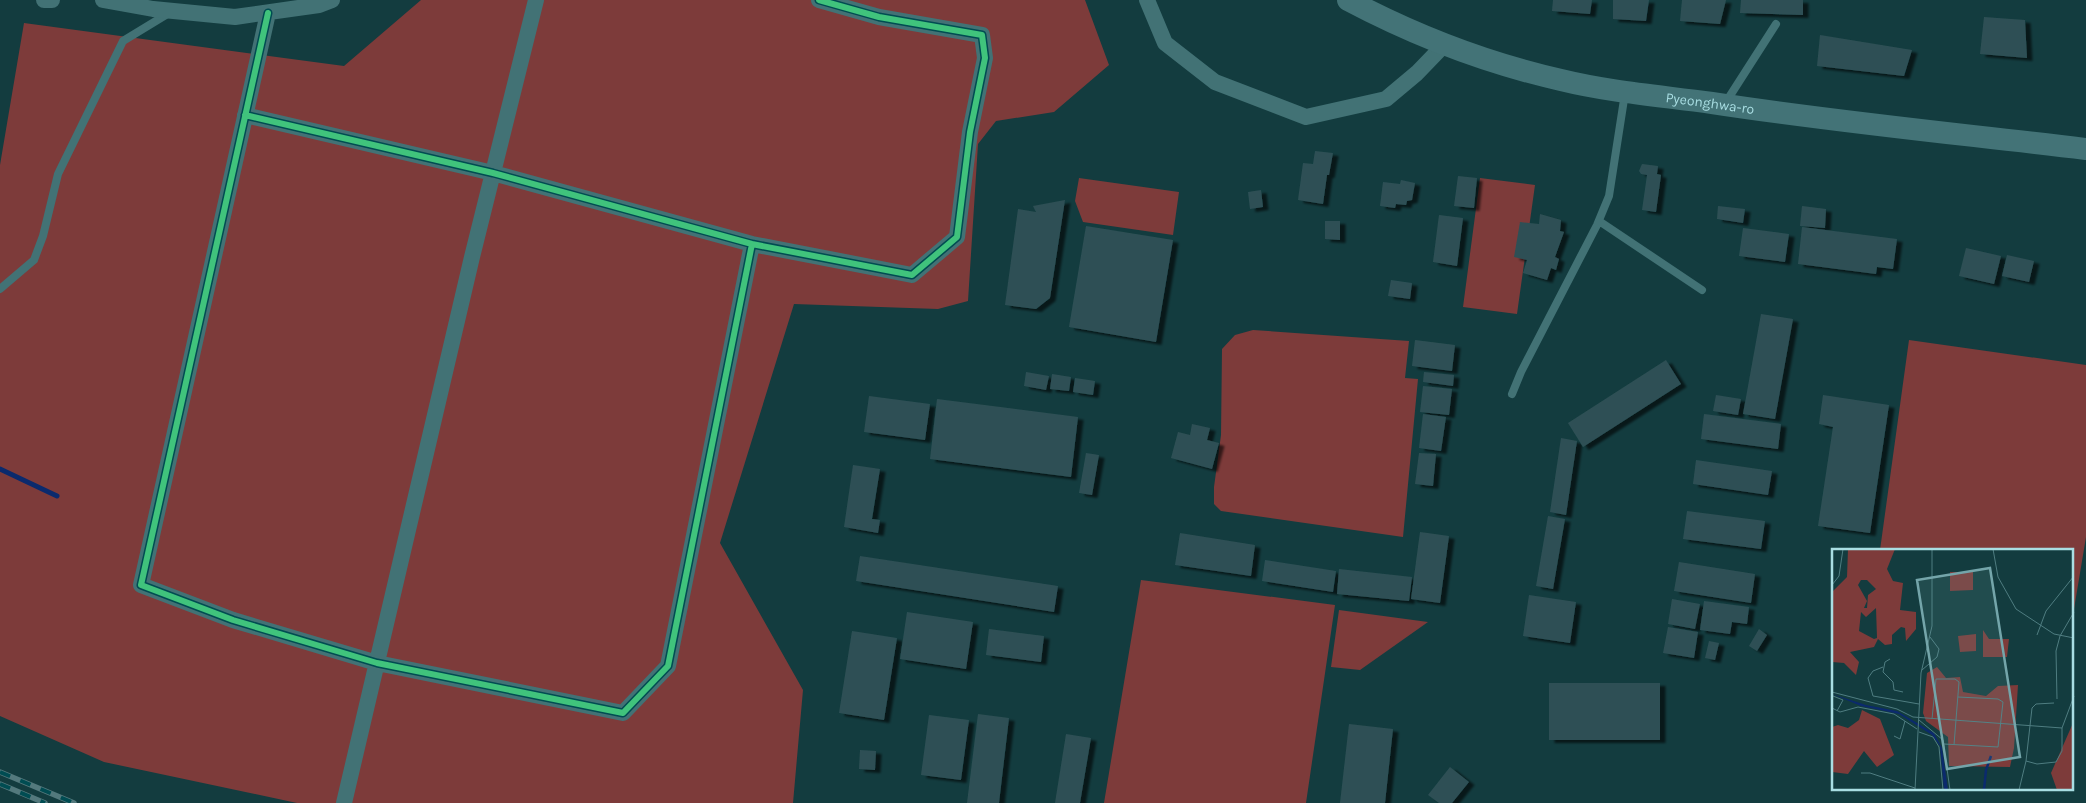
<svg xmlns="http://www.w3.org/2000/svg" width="2086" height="803" viewBox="0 0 2086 803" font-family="Karla,sans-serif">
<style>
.grass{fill:#7d3b3a}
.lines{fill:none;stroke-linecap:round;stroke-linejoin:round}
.stream{stroke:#0b2a6d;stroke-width:5}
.building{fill:#2e5055;filter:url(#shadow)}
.lane{stroke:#427275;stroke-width:8}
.street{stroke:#427275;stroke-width:16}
.secondary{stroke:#437377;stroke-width:22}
.rail-casing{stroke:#53797d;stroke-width:5.5}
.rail{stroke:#004c52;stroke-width:4;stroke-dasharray:11;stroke-linecap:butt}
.cycleway-casing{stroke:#004c52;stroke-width:9}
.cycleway{stroke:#40c37c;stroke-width:6}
.labels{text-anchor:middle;stroke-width:4.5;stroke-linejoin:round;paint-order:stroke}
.street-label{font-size:14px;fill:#a9dee3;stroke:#004c52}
.inset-river{fill:none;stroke:#0b2a6d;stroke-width:2.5}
.inset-road{fill:none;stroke:#4f7d81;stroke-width:1}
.view{fill:#74a5aa;fill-opacity:0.15;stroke:#74a5aa;stroke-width:2.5}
.inset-edge{fill:none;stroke:#a9dee3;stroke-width:2.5}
</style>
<defs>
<filter id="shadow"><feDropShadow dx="5.5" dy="3" stdDeviation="1" flood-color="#0009"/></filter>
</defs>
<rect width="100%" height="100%" fill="#133c3f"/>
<path class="grass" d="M421,0H1085L1109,65L1054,112L996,121L978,144L968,301L938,309L794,304L720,543L803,690L793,803H297L104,762L0,716V165L24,23L344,66Z
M1079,178L1179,192L1173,235L1083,222L1075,201Z
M1480,178L1535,185L1517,314L1463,307Z
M1253,330L1409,341L1405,378L1418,379L1403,537L1221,511L1214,504V487L1221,435L1222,349L1235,335Z
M1909,340L2086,365V537L2072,621V550H1880Z
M1141,580L1335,605L1306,803H1104Z
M1339,610L1428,622L1360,670L1331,667Z"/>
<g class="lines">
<path class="stream" d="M0,469L57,496"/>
</g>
<path class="building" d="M1553,0H1592L1590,14L1552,11Z
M1613,0H1649L1646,21L1613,19Z
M1682,0H1726L1720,24L1680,21Z
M1741,0H1803V15L1740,13Z
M1984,17L2025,20L2027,58L1980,54Z
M1820,35L1912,50L1904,76L1817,66Z
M1315,151L1333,153L1329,175H1327L1323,204L1298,200L1303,163L1313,164Z
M1642,164L1658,166L1657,174L1661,175L1656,212L1642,210L1647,175L1641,174L1639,171Z
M1458,176L1477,178L1474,208L1454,206Z
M1401,180L1415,183L1412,200L1407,201L1406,205L1396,204L1395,208L1380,206L1383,182L1400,184Z
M1261,190L1263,207L1250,209L1248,192Z
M1065,200L1050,298L1036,309L1005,305L1018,209L1036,212L1033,206Z
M1718,206L1745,209L1743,223L1717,219Z
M1802,206L1826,209L1825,228L1800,226Z
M1540,214L1561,220L1560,231L1564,232L1555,257L1559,259L1556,270L1551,268L1547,280L1523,273L1527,260L1514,257L1520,222L1539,224Z
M1439,215L1463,218L1457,266L1433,262Z
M1325,221H1340V240L1325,239Z
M1086,226L1173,240L1156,342L1069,327Z
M1802,227L1897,239L1893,269L1877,267L1876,274L1798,264Z
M1743,228L1789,234L1785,262L1739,256Z
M1966,248L2001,256L1994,284L1959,276Z
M2007,255L2034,261L2029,282L2002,276Z
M1391,280L1412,283L1410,299L1388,296Z
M1761,314L1793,319L1775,419L1743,414Z
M1415,340L1455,345L1452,371L1412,366Z
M1666,360L1681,384L1583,447L1568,423Z
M1026,372L1049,376L1046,390L1024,386Z
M1424,372L1454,375L1453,386L1423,382Z
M1052,374L1071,377L1069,391L1050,389Z
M1075,378L1095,381L1093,395L1073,392Z
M1423,386L1452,389L1449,415L1420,412Z
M1716,395L1741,399L1738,415L1713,411Z
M1823,395L1889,405L1870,533L1818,526L1833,427L1819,424Z
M869,396L930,404L925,440L864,432Z
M937,399L1078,417L1071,477L930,459Z
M1423,414L1446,417L1441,451L1419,448Z
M1704,414L1781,424L1778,449L1701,439Z
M1192,424L1210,428L1207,440L1219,443L1212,469L1171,458L1178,432L1190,435Z
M1561,438L1577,441L1566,515L1550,512Z
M1086,453L1099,455L1092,495L1079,493Z
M1419,453L1436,454L1433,486L1415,484Z
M1696,460L1772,471L1768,495L1693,484Z
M853,465L880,469L872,519L880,520L878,533L844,527Z
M1687,511L1765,521L1761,549L1683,539Z
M1548,516L1565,519L1553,589L1536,586Z
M1420,532L1449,536L1440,603L1411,599Z
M1180,533L1255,545L1251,576L1175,565Z
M860,556L1058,586L1054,612L856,581Z
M1265,560L1336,571L1333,592L1262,581Z
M1679,562L1755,574L1751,603L1674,591Z
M1339,569L1412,577L1409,601L1337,594Z
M1529,595L1576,602L1570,643L1523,636Z
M1672,599L1700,604L1695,629L1668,624Z
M1704,601L1749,607L1747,624L1732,622L1730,634L1700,630Z
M907,612L973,622L966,669L900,659Z
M1668,627L1698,632L1694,658L1663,653Z
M989,629L1044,636L1041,662L986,655Z
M1759,629L1767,635L1757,651L1749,646Z
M852,631L897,638L884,720L839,713Z
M1709,641L1719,643L1715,660L1705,658Z
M1549,683H1660V740H1549Z
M978,714L1009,718L999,803H967Z
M929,715L969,720L961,780L921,775Z
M1349,724L1393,729L1385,803H1340Z
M1066,734L1091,738L1080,803H1055Z
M860,750L876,751L875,770L859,769Z
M1450,767L1469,782L1452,803H1439L1428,795Z"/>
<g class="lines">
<path class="lane" d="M1726,102L1776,24
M1599,221L1702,290
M0,289L34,260L43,236L58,174L123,41L169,13
M1512,394L1521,372L1597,225L1609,196L1625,93"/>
<path class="street" d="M44,0H52
M103,0L153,9L235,17L319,5L332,0
M1147,0L1165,43L1215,82L1306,117L1386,99L1417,73L1444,45
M268,13L141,585L233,620L377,663L623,713L668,666L752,244
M245,115L493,173L752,244L912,275L957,237L970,132L985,58L982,35L879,17L819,0
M344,803L472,257L536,0"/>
<path class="secondary" id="s1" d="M1348,0C1416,36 1486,63 1561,80C1610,92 1662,96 1712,103C1836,122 1961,134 2086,149"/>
<g class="rail-casing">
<path id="rail" d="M0,772L74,803
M0,784L45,803"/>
</g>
<use href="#rail" class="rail"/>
<g class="cycleway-casing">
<path id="cycleway" d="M268,13L141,585L233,620L377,663L623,713L668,666L752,244
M245,115L493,173L752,244L912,275L957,237L970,132L985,58L982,35L879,17L819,0"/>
</g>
<use href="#cycleway" class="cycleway"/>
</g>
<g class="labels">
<g class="street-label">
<text dy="5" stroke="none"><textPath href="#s1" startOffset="379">Pyeonghwa-ro</textPath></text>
</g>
</g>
<g transform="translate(1832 549)">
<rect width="241" height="241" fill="#133c3f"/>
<path d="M118,23H141V41L118,42ZM151,81L157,90H177L175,108H151ZM144,85V102L128,103L126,87ZM105,118L114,129L128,128L131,143L154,147L166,137L186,136L182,199L178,218L117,217L116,188L94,172L91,164L95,124Z" fill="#7d3b3a"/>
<path d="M16,0H63L55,20L61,32L71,34L68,61L84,63V80L74,92L73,79L69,78L60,86V95L53,96L46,90L42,98L18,103L27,113L24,126L12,114L0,113V43L15,28ZM29,31H35L44,40L36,46L35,59H32L35,52L26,36ZM44,59L45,89L42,90L27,82L29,63L34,68ZM30,161L48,170L62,206L45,218L32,202L16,225L0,223V178L6,176L16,179L27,171ZM241,174V241H225L219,224Z" fill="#7d3b3a" fill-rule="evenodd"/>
<path d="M0,145L34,156L65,162L102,184L110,199L116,241H112L108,197L100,186L67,165L29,157Z" fill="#0b2a6d"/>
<path class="inset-river" d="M152,241L154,221L159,207"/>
<path class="inset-road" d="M161,0L166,28L184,60L222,85L242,89M0,36L7,27L11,0M205,86L214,62L242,27M58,110L53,113L51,123L61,133L62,141L71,143M51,118L41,122L36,129L41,147L87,155M90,121L105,108L107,100L98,88M0,143L65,160L81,168L230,179M1,147L11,151L5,162M225,150L224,102L228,87L242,63M222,154L204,155L200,159L194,212L205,215L224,213L230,202V179L242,147M0,159L8,163L26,158L62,165L85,180M100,170L104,130H123L127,133L122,196M87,171L111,191L118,241M87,183L101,188L107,198L111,241M62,187L68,190L73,172M112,195L166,198L171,153L166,150L126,148M29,224H38L83,239M83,241L89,124L100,77V0M187,241L194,212"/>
<path class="view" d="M158,19L188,208L115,220L85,31Z"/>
<rect width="241" height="241" class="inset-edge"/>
</g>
</svg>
